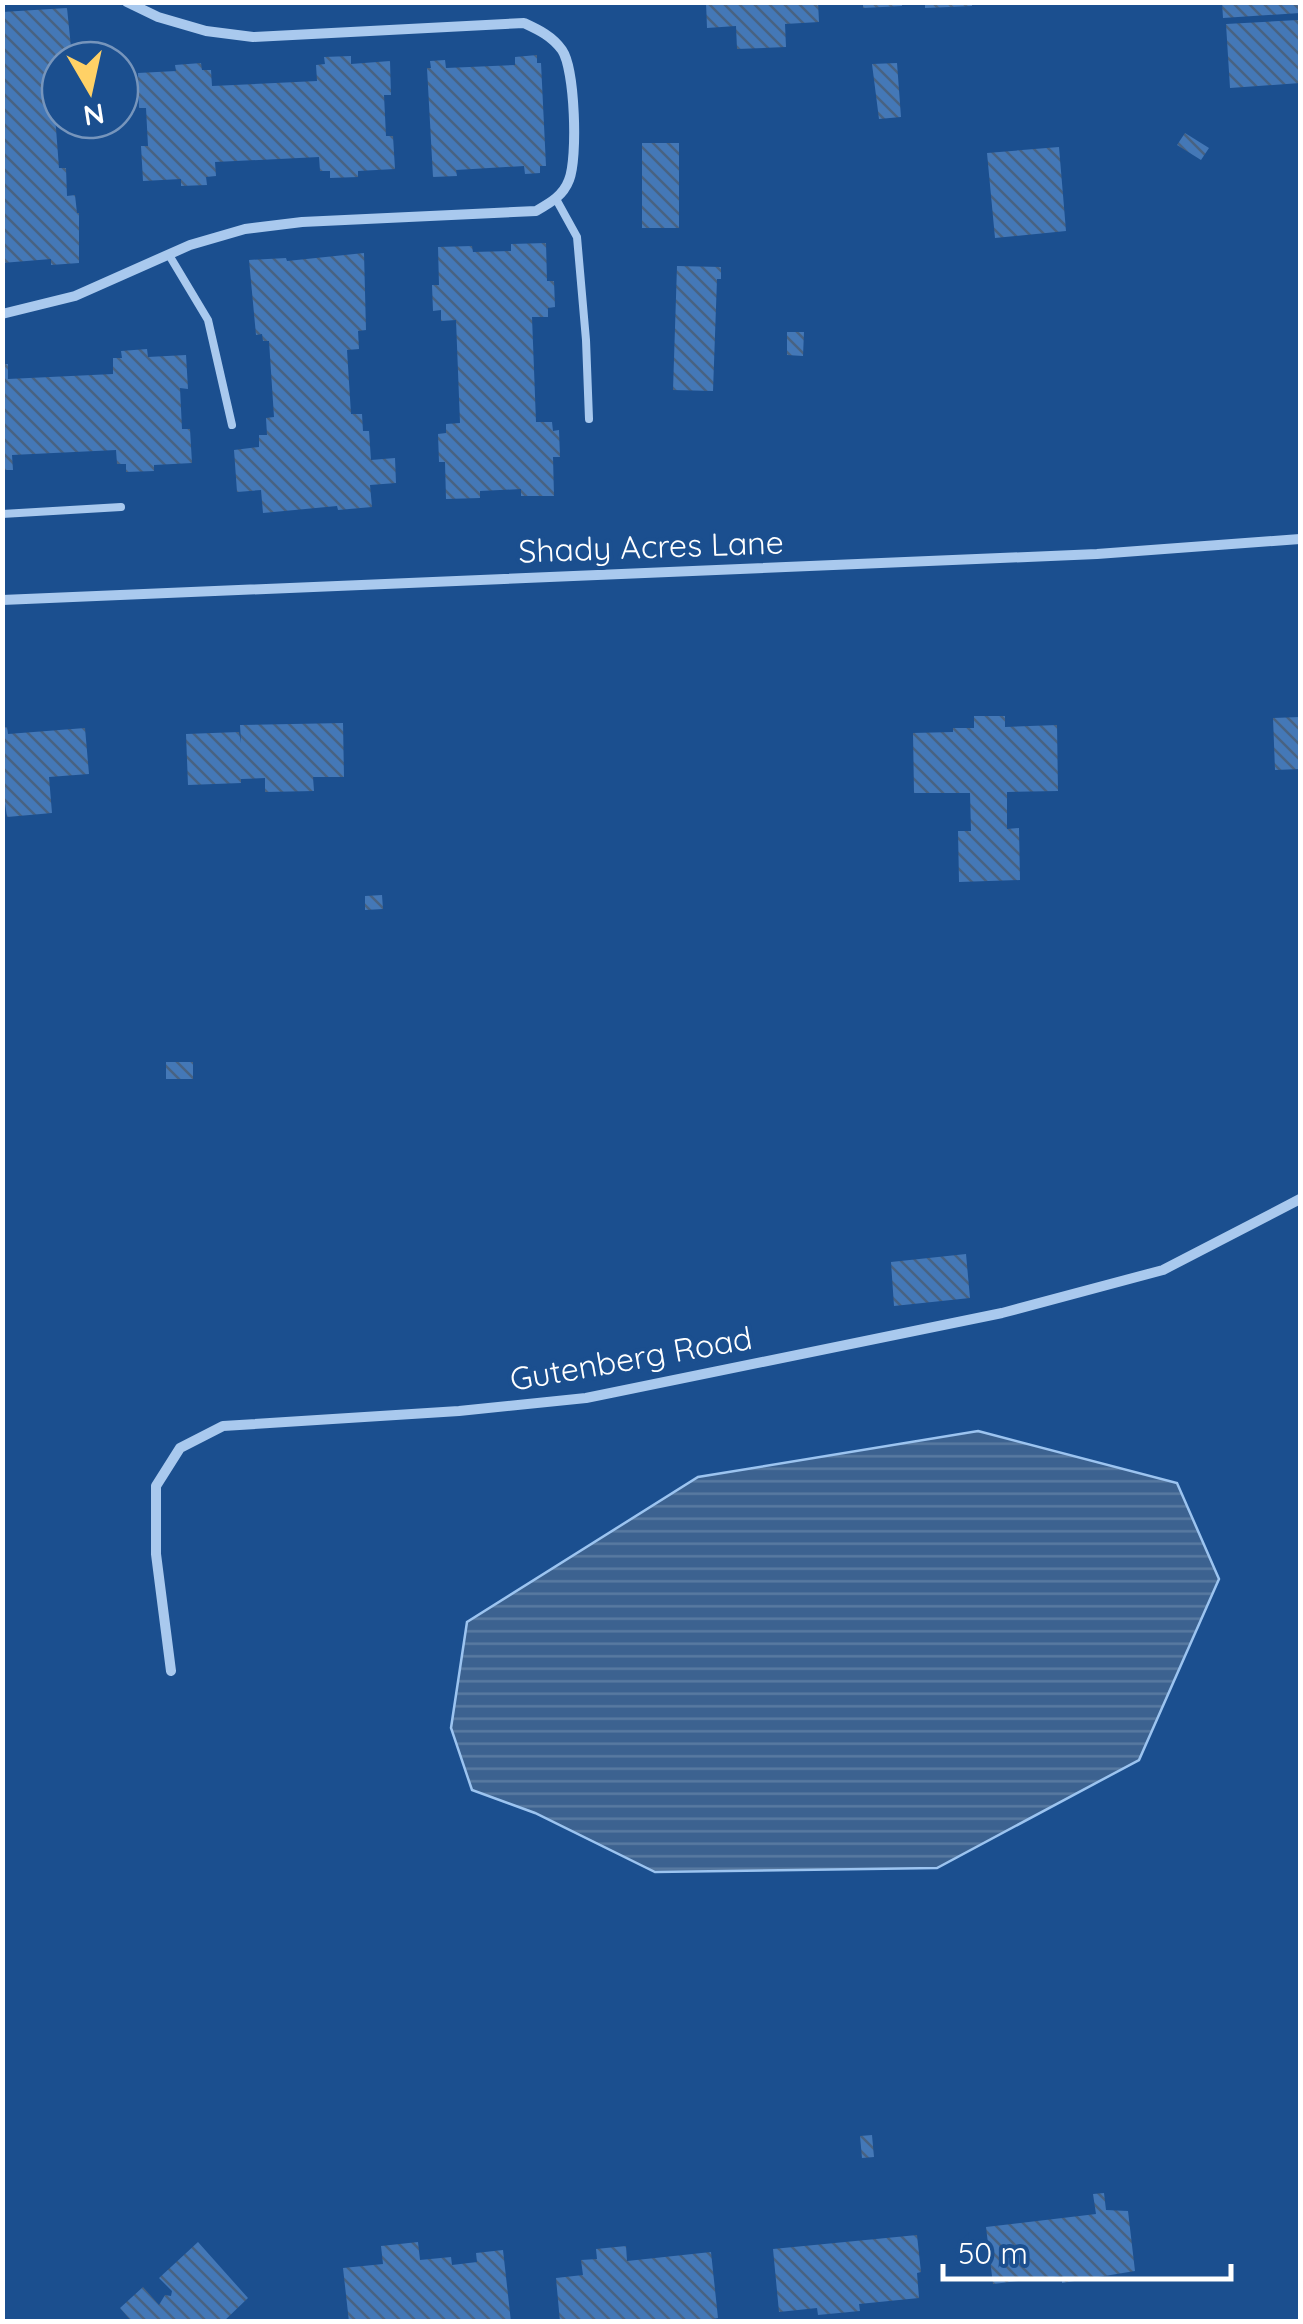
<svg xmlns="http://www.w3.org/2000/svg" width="1303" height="2324" viewBox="0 0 1303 2324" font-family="Quicksand,sans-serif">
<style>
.water{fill:url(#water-rules);stroke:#9cc4f0;stroke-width:2.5}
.building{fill:url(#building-back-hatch)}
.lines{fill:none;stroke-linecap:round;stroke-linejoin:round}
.service{stroke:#a9c9ee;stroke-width:8}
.minor{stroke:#a9c9ee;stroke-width:10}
.labels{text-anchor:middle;stroke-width:8;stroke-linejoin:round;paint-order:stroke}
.street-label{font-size:32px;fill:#fff;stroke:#1b4f8f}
</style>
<defs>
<pattern id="water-rules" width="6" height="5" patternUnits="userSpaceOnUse" patternTransform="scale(2.5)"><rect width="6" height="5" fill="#3c6290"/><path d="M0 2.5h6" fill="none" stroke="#597aa1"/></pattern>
<pattern id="building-back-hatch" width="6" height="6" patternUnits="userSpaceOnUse" patternTransform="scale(2.5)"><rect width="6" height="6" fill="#4478b7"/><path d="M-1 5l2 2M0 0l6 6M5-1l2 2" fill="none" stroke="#486282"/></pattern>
</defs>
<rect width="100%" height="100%" fill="#1b4f8f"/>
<path class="water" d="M978,1431L1177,1483L1219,1579L1139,1760L937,1868L655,1872L535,1813L472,1790L451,1728L467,1622L698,1477Z"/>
<path class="building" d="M706,2H818L819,22L785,24L786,47L737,49L736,26L707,28Z
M863,2H902V6L863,8Z
M925,2H972V6L925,8Z
M1222,2H1300V13L1223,18Z
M67,8L72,57L60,60V101L54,102L59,168H66L67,196L75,195L77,213H79V263L51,265V259L2,263V12Z
M1298,20L1300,83L1230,88L1226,24Z
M537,55V63H541L546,166H540V173L525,174L524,166L456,170L457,176L433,177L427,68H431L430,61L445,60L446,68L515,65V57Z
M351,56V64L390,61L391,95H384L386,136H393L395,169L358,171V177L330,178V171H320L319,157L215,162L216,176L206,177L207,185L181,186V179L143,181L141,146H148L146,108H139L138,73L176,71L175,65L201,63L202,70H211L212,86L317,81L316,65L325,64L324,57Z
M897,63L901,117L879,119L872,64Z
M1185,133L1209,148L1201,160L1177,145Z
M642,143H679V228H642Z
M1059,147L1066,231L995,238L987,153Z
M546,243L547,281H554L555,307L548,308V317H532L536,422H552L553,431L559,430L560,457H553L554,496H521V489L480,491V498L446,499L445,462H439L438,434L446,433V424L460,423L456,320L441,321V310L433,311L432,285H439L438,247L472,246L473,252L511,251V244Z
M364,253L366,330L358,331L359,349L347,350L351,414H362L363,431H369L371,460L395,458L396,483L370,485L372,507L338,510L337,506L263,513L261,490L237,492L234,450L259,447V435H267L266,418L274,417L269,341H263L262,334L256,335L249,260L286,258L287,261Z
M677,266L721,267V279H717L713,391L673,390Z
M787,332H804L803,356L787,355Z
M147,349L148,357L186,355L188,389L180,388L182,429H190L192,463L154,465V471L126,472V464H117L116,450L12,455L13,470H2V364H8V379L113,374V358H122L121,351Z
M974,716H1005V727L1057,725L1058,791L1007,792V829L1019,828L1020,880L959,882L958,831H971L970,793H914L913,733L953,732V728H974Z
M1300,717V769L1275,770L1273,718Z
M343,723L344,777H313L314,791L265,792V778L241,779V783L188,785L186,734L239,732L241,743L240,725Z
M7,727L8,734L85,728L89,774L49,777L52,813L7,817L2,782V728Z
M382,895L383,909L365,910V896Z
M166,1062H193V1079H166Z
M966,1254L970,1298L894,1306L891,1262Z
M872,2135L874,2157L862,2158L860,2136Z
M1104,2193L1106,2210L1128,2211L1135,2271L1062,2283V2276L993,2284L986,2227L1096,2214L1093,2194Z
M917,2235L921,2272L917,2273L919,2298L859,2304L860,2311L818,2315L817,2308L779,2312L773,2249Z
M198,2242L248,2298L223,2322H132L120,2308L143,2287L159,2305L165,2295L171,2296L172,2291L159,2278Z
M418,2242L420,2260L451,2257L452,2265L477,2262L476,2253L503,2250L511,2322H349L343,2268L383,2264L381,2246Z
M626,2246L627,2261L711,2252L718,2318L696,2322H560L556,2278L583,2275L581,2260L597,2259L596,2249Z"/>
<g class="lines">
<path class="service" d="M556,199L577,237L586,340L589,419
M169,255L208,320L232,425
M2,514L121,507"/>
<path class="minor" d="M2,314L75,296L190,245L245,229L302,222L536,211C550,203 563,196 569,180C578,158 575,69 562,50C552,36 539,30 524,23L253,37L206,31L158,17L127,2
M2,600L1097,554L1300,539
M171,1671L156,1554V1486L180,1448L223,1426L459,1411L586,1398L1002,1313L1163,1270L1300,1199"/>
</g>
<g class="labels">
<g class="street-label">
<text transform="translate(651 547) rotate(-2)" y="11">Shady Acres Lane</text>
<text transform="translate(631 1359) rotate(-10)" y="11">Gutenberg Road</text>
</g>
</g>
<rect width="1303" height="2324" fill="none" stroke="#ffffff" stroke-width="10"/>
<g transform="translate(90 90) rotate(171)"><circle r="48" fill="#1b4f8f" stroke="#7695bc" stroke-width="2.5"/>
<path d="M0-8L18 38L0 25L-18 38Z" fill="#ffd166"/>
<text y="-15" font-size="28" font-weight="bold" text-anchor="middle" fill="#ffffff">N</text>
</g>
<path d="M943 2264v15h288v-15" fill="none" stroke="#ffffff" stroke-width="5"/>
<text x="958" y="2264" font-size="30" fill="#ffffff" stroke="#1b4f8f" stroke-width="8" paint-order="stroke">50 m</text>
</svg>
